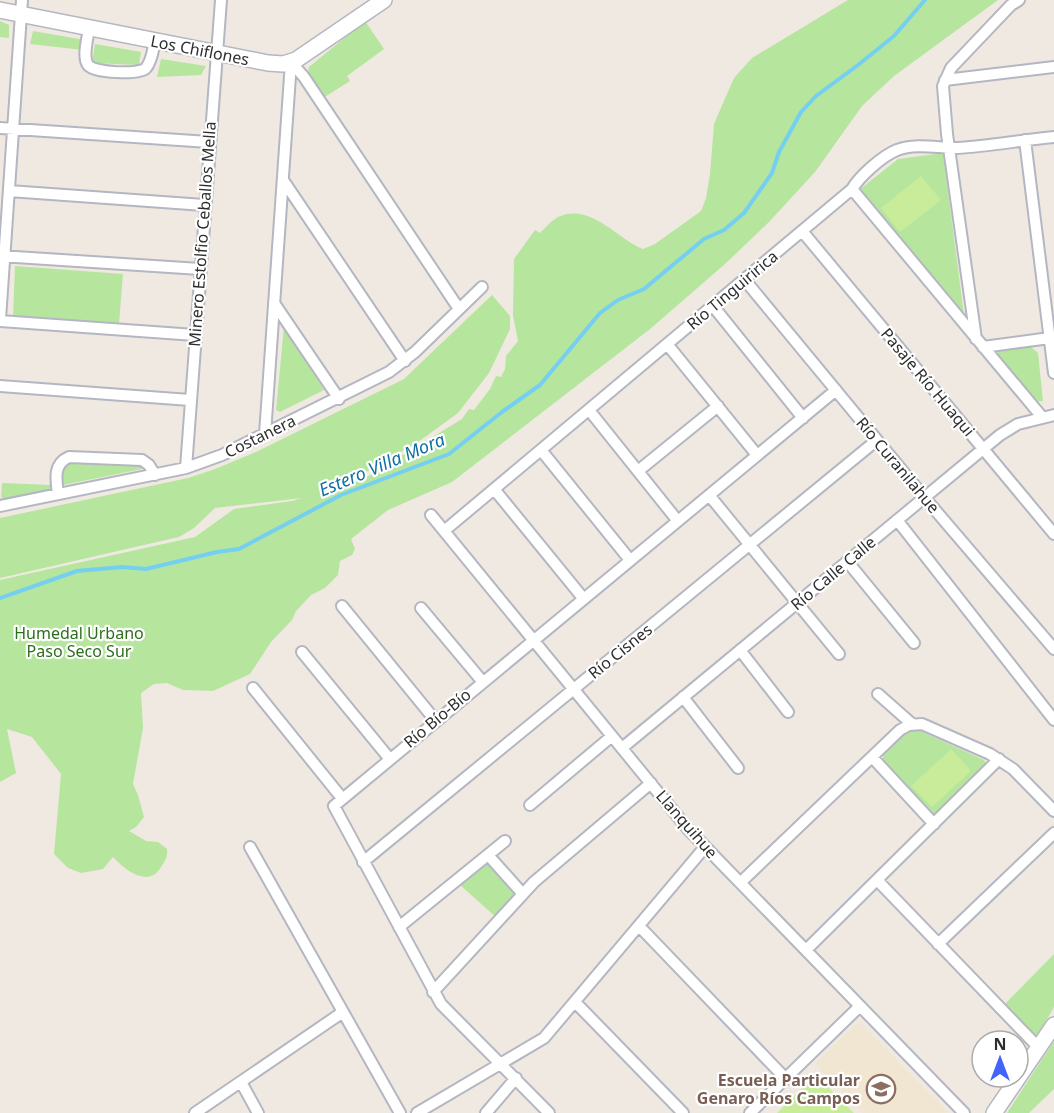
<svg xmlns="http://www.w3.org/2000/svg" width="1054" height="1113" viewBox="0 0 1054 1113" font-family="'Noto Sans',sans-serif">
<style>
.education{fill:#f0e6d1}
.green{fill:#b6e59e}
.pitch{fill:#c9ec9a}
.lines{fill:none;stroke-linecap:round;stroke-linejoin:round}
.stream{stroke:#75cff0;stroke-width:4}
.street-casing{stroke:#b4b7c1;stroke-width:14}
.secondary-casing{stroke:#b4b7c1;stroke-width:18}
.street{stroke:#fff;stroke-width:10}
.secondary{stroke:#fff;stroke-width:15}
.labels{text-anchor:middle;stroke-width:4.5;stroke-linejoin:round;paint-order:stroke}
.street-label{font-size:16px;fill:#2e2e2e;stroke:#fff}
.park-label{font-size:16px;fill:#2c6e1b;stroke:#fff}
.education-label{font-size:16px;font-weight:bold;fill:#785e54;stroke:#fff;text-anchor:end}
.water-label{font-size:18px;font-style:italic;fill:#0d6fa3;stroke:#fff}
</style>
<rect width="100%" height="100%" fill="#efe9e1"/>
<path class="education" d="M859,1022L948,1113H863L815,1064Z"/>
<path class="green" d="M848,0H998L894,76L862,106L815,172L769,222L725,264L650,329L452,482L388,510L351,539L355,549L352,555L340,561L338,575L325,588L311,595L296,611L292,620L271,642L250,674L213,691L183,690L167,683L154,684L141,693L143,728L133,784L138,795L144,817L136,827L129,831L146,841L158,842L167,849C168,857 165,861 161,867C149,889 124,869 113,857L103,869L81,873L68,868L54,854L61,774L32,737L7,729L16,773L0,782V580L195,537L234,509L292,501L302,498L215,508L194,528L179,537L0,578V518L188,478L215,469L256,452L404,379L492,295L510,316V329L489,373L458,413L418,442L342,486L362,480L462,419L469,409L474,410L490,389L496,376L501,377L505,369L506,356L518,341L513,315L514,259L535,230L540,233C545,228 551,221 558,217C590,202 616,238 643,249L655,244L701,211L706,198L710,174L714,124L734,78L752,58Z
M0,21L9,25V38L0,37Z
M365,21L384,49L347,76L350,81L323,98L307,74L309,67Z
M33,31L85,40L83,50L30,44Z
M95,44L141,52L139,65L92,63Z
M161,59L206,66L201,75L157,77Z
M943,153L964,315L859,190L898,159Z
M15,266L123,274L119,324L13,317Z
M284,327L324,390L280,412L276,410Z
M1031,347L1038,353L1043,401L1033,402L998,361V351Z
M74,459L141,463L142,469L63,485C61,471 60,466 74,459Z
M2,483L51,485V490L8,500L1,497Z
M911,730H918L984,760L986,763V767L936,814L933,815L883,765V755L901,735Z
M485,861L492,864L516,895L497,918L460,885Z
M1054,954V1007L1036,1038L1005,1004Z
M1054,1041V1089L1029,1113H1007Z"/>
<path class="pitch" d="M921,176L941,200L900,232L881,208Z
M951,749L971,771L932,807L911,786Z
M816,1075L854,1113H777Z"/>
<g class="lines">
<path class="stream" d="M0,598L77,571L122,567L146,569L217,552L239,549L341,495L449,454L502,412L540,385L600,313L618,300L644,289L704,239L724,230L744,213L772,173L779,152L801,112L816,96L858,65L894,36L925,0"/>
<g class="street-casing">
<path id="street" d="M89,28C88,37 82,57 88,65C94,73 140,75 146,68C152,61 153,49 155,41
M291,62L304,77L459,309
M945,80L1054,67
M0,128L209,142
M1025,140L1054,373
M283,180L405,361
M852,189L1042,417
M9,191L204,205
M802,231L1054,534
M0,256L200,269
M744,279L924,497L1054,649
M274,303L339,399
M713,306L803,418
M0,319L22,0
M0,321L195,335
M976,339L947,134L943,86L951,68L1011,5L1019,0
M667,344L757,455
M983,347L1050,338
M0,386L190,400
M589,410L677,520
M265,434L291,62
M541,450L630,560
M186,468L221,0
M638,471L718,406
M494,489L583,598
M58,494C56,479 53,464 69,457L142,460L149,465L155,475
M709,495L839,654
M0,506L186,468L222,455L389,372L415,352L482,287
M431,515L688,829L964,1113
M897,520L1054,720
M444,531L852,189C860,176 882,156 897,150C916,143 937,148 957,148C989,146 1022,140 1054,137
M847,561L914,643
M342,606L435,720
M421,608L482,681
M740,650L788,712
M302,652L389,758
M253,688L341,797
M878,694L912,724
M683,697L738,768
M622,748L1000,435L1018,424L1054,415
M872,757L934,824
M530,805L612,736
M250,847L400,1113
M488,855L522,893
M363,862L877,440
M877,880L1039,1048
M741,882L900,730L909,725L922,724L990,754L1013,769L1054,811
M639,926L786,1079
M399,927L505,841
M938,944L1054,833
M806,950L999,759
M433,992L534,882L651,783
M575,1002L683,1113
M241,1082L258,1113
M195,1113L343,1012
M417,1113L544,1038L705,847
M486,1113L516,1078
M549,1113L441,1004L334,806L836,390
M750,1113L860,1006"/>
</g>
<g class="secondary-casing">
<path id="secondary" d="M0,10L268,63L283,64L296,60L384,0
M994,1113L1054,1025"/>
</g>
<use href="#street" class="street"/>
<use href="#secondary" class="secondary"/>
</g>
<defs>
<g id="school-ring" transform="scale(1.5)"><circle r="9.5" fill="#fff" stroke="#8d6e63" stroke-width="1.5"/><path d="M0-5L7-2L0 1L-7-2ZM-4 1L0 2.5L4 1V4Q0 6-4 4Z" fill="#8d6e63"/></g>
</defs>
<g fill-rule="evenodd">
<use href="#school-ring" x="881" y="1089"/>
</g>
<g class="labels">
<g class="street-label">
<text transform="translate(200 50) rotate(11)" y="6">Los Chiflones</text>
<text transform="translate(202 234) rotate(-86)" y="6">Minero Estolfio Ceballos Mella</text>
<text transform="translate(732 290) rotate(-40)" y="6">Río Tinguiririca</text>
<text transform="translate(928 382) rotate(50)" y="6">Pasaje Río Huaqui</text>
<text transform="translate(260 436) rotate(-26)" y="6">Costanera</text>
<text transform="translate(898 465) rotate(50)" y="6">Río Curanilahue</text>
<text transform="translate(833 573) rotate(-40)" y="6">Río Calle Calle</text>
<text transform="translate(620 651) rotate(-39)" y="6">Río Cisnes</text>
<text transform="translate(437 718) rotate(-40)" y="6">Río Bío-Bío</text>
<text transform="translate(687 824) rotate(49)" y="6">Llanquihue</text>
</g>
<g class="park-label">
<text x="79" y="639">Humedal Urbano<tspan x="79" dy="18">Paso Seco Sur</tspan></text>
</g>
<g class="education-label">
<text x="860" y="1086">Escuela Particular<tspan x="860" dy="18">Genaro Ríos Campos</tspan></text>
</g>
<g class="water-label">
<text transform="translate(382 465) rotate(-23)" y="6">Estero Villa Mora</text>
</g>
</g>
<g transform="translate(1000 1059)"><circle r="28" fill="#ffffff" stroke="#ababab" stroke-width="1.5"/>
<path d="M0-4.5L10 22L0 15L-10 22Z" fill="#4264fb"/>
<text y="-9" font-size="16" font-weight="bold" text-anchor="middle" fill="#2e2e2e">N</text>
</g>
</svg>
